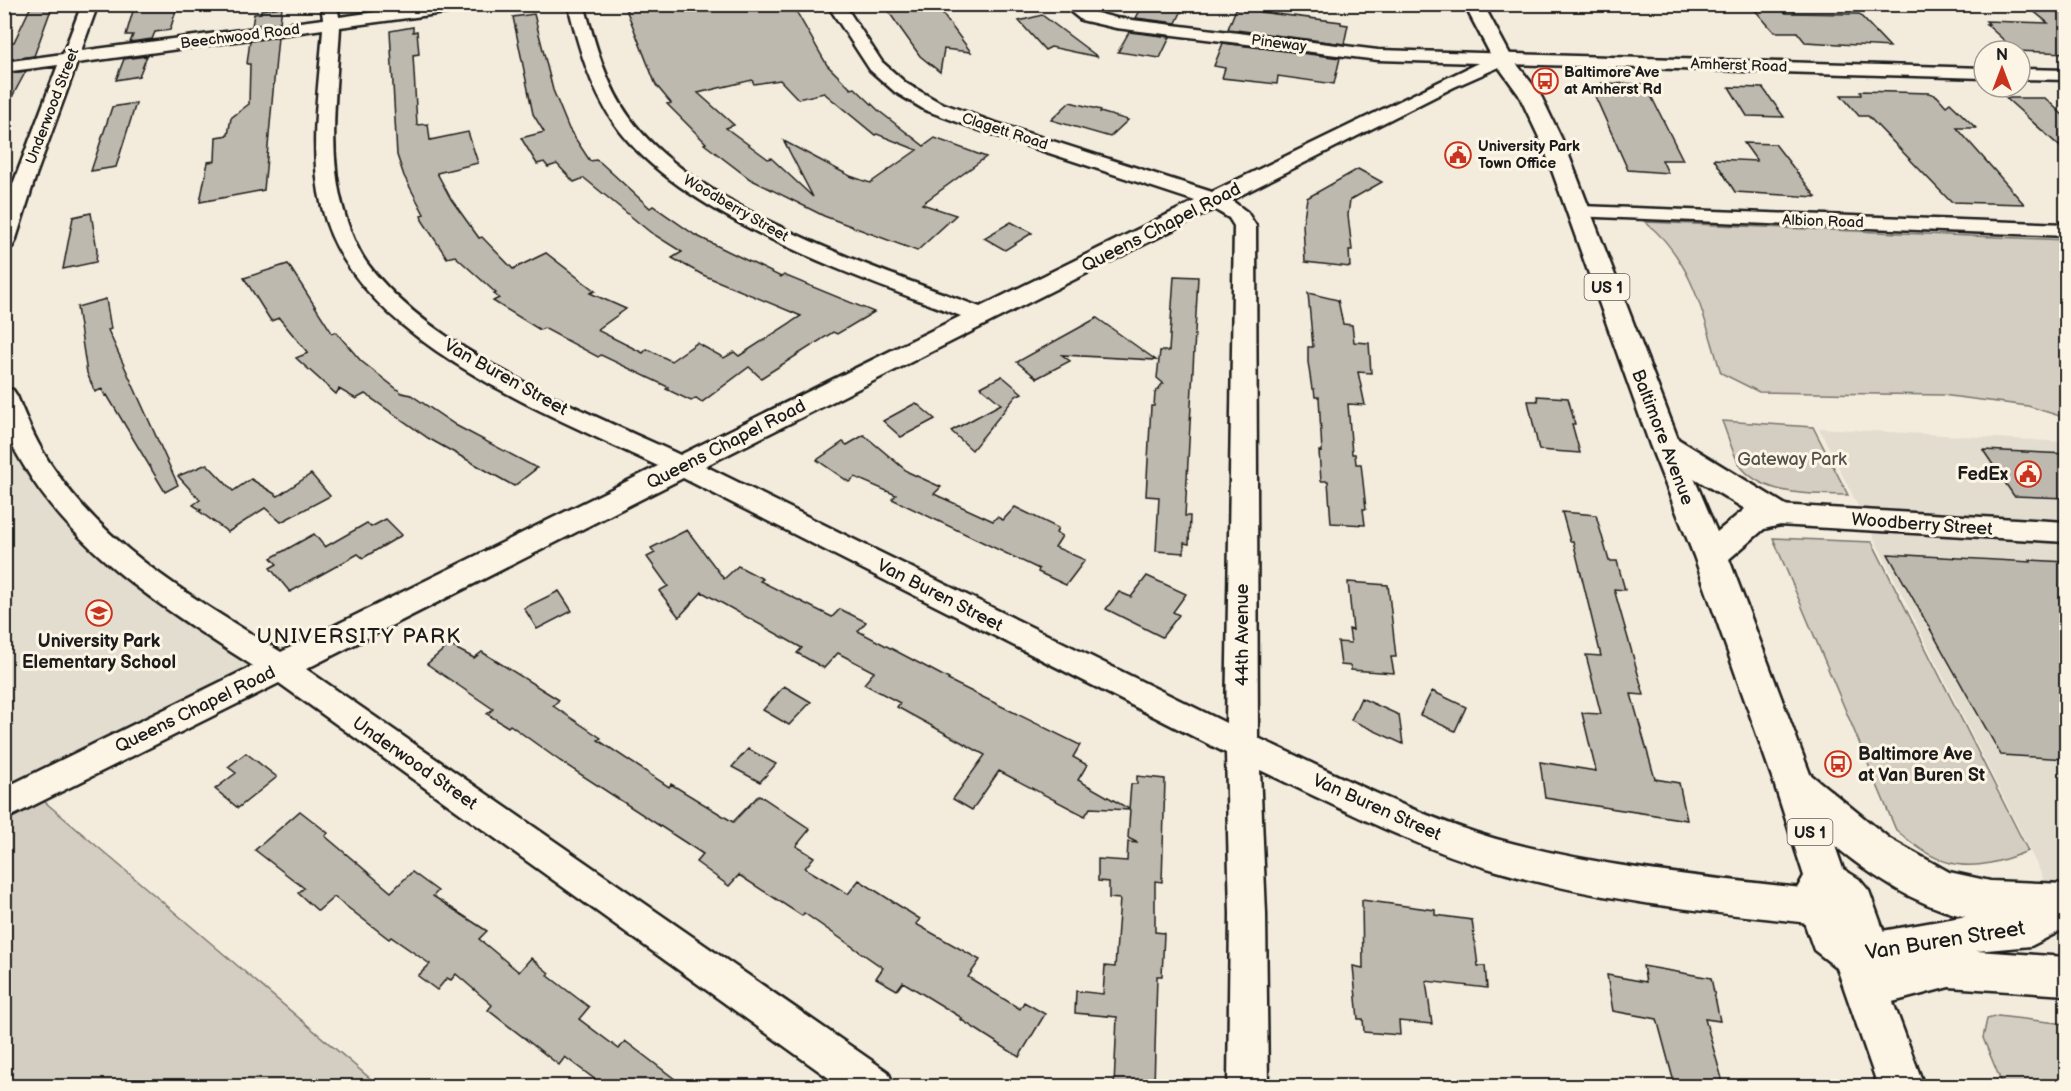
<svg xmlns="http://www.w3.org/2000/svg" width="2071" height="1091" viewBox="0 0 2071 1091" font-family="'Balsamiq Sans',sans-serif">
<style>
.built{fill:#e3ddcf}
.green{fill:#d3cec1;stroke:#78756e;stroke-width:1.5}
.building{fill:#beb9ae;stroke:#1c1c1c;stroke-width:1.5;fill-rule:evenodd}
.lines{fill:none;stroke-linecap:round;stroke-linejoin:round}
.street-casing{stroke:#1c1c1c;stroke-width:5}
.primary-casing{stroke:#1c1c1c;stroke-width:5}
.street{fill:#fcf5e5;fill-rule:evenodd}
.primary{fill:#fcf5e5;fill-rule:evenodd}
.labels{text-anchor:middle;stroke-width:6;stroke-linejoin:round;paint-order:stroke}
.far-street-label{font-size:15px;fill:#1c1c1c;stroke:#fcf5e5}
.far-poi-label{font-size:15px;font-weight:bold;fill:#1c1c1c;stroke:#fcf5e5;text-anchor:start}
.shield{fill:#fcf5e5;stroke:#5f5d58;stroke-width:1.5}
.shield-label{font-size:16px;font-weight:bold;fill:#1c1c1c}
.street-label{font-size:18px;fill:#1c1c1c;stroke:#fcf5e5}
.park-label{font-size:18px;fill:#53514e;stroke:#fcf5e5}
.poi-label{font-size:18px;font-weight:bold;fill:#1c1c1c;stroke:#fcf5e5;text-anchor:end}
.quarter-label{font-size:21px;letter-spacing:1.5px;fill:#1c1c1c;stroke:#fcf5e5}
.near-street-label{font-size:21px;fill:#1c1c1c;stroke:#fcf5e5}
</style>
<rect width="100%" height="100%" fill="#f3ecdd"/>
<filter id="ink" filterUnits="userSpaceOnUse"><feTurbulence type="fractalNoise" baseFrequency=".0167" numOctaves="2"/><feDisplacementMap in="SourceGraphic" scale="12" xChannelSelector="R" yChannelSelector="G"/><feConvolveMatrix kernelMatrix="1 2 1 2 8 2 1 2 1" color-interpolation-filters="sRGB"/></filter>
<g filter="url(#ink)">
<path class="built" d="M4,395L61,499L269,672L4,804Z
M1819,428L2066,442V926L2036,863Z"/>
<path class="green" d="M1645,222L2066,240V418L2028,406L1942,395L1759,392L1721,373C1704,318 1693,259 1645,222Z
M1722,421L1813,427L1848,495C1814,494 1767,497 1742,468C1734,459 1727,433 1722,421Z
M1773,538L1872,542L2028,851C1970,874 1943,871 1896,830Z
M32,791L379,1086H5L4,805Z
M1998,1016L2066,1024V1086H2003L1983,1038L1987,1019Z"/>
<path class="building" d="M32,4H53L34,56L4,60L9,42H14Z
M135,4H178L170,30L155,32L152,39L130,42L133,35H126Z
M624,4H792L827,65L851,89L855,88L879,111L924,146L935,138L986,157L922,204L956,215L917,251L824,216L750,179L704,144L706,143L667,104L671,103L656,85ZM752,80L754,84L780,80L798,99L824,93L875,135L877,134L917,150L870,183L850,176L784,141L813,197L771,158L768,159L726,128L734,125L698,93Z
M883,4H935L971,52L944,49L940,72L920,56Z
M1185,4L1176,23L1136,18L1143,5Z
M1238,4H1262L1260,12L1341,22V24L1348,25L1344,44L1228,29Z
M2026,5L2067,6V53L2016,51L1986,24H1989L1986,21L2048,23Z
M282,7L280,22L252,26L254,14L261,13V10Z
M1754,9H1783L1786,13L1859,14L1890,47L1805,42L1797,32H1774Z
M534,14L553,90L569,129L590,161L596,160L600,162L650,208L653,206L695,235L781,277L784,275L874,312L837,334L833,332L761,378L749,367L702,402L696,398L691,401L666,389L668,387L601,355L598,357L544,328L540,330L493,301L499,298L494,294L496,293L455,256L447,258L422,220L421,215L424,214L404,176L397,155L390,31L413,27V32L417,31L419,54L413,55L417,125L428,124L430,140L468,132L478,163L437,173L451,199L479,238L482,237L513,269L546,253L595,291L590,293L626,309L597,330L643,353L647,349L671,361L697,343L724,358L734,352L739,356L801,316L703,275L672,258L682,252L650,232L584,178L574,182L557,164L548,167L544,162L537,164L521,138L544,132L533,114L513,17Z
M1042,15L1098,57L1051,47L1045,50L1019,21Z
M1129,32L1170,37L1160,58L1118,52Z
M278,37L264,190L200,202L208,162L215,161L216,137L228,135L231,118L249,104L250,64H247L250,41Z
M1223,43L1340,58L1334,84L1278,76L1277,84L1222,78L1225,68L1214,66Z
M147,56L139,76L116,80L124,59Z
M26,71L4,112V74Z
M1601,83L1645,84L1683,160H1662L1668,173L1628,170L1591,87L1603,88Z
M1729,87L1763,88L1784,117L1747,116Z
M1860,91L1929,93L1937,96L1946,106L1950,103L1976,128H1957L2024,204L1951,202L1868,116H1859L1841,95H1861Z
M2006,98H2045L2067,119V153Z
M1070,102L1101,110L1100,112L1128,120L1110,137L1051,120Z
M136,103L116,167L91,171L112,107Z
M1744,143L1775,144L1816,197L1735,192L1714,159L1757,161Z
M1358,169L1382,182L1350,200L1348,215L1352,250H1349L1350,267L1305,262L1303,224L1307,198Z
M91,213L97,250L96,262L63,269L73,217Z
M1011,222L1032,233L1005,250L984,238Z
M288,264L332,333L336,332L361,361L402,393L411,395L457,426L537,468L514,486L428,438L365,394L356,399L339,389L336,394L296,358L308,353L279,318L271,321L244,278Z
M1174,276L1198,277L1185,516H1190L1189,544L1184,543V553L1156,551L1159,497L1146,496L1151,406H1154L1155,393L1163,383L1157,378L1160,351H1169Z
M1308,293L1338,300L1343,324L1352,325L1354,342L1369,343L1371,373L1358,372L1365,405L1348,404L1352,454H1355L1356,464H1361L1366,509H1363L1365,525L1331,523L1328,481H1321L1319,451L1322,452L1319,397H1315L1314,389H1312L1308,362V347H1313Z
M106,299L111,329L108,330L178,485L165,492L107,395L105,396L102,389L95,392L87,373L77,307Z
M1097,318L1156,360L1062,355L1070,361L1037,378L1017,362Z
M1002,376L1022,393L1016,396L972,450L951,431L1001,404L981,387Z
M1537,396L1568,398L1575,424H1572L1580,453L1539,450L1528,401H1538Z
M916,403L935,419L901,437L883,421Z
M864,435L908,472L941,487L934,494L993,521L997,517L1003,520L1015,507L1058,528L1056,533L1062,536L1055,547L1085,560L1066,585L1038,572L1039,569L892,499L896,495L855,477L849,482L817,460L843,442L847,445Z
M1983,450L2067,454V498L2014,496Z
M207,464L233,491L251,479L278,496L311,474L330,496L281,522L265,508L228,532L199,511L201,510L193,505L200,500L178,476Z
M1562,512L1596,515L1609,561H1617L1625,590L1614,589L1644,695L1631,694L1655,779L1679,783L1687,820L1545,798L1540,762L1596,771L1582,713L1601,714L1586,655L1601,656L1573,541H1570Z
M386,519L402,535L363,558L358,554L290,592L270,568L277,564L271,558L314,534L325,547L367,523L371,527Z
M687,530L724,579L738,566L763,579L760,581L832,617L840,609L866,622L858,631L949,679L948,680L1080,745L1073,757L1087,765L1078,780L1129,809L1131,784H1137V776L1165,779L1162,882L1155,881V932L1164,933L1162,976H1157L1154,1086H1114L1117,1017L1075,1013L1076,991L1103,994L1105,966L1115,967L1120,899L1109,898V882L1098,881V859L1127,861L1128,842L1138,843L1128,838L1130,810L1090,808L1085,816L999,771L972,810L953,799L985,755L897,707L900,703L864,684L874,672L838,653L824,668L797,653L802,648L702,592L679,617L659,591L668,586L647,557L655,553L651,548Z
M1888,554L2031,562L2030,560L2067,562V759L2001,755Z
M1147,576L1186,594L1173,612L1179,615L1162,637L1106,609L1119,592L1131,597Z
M1348,582L1388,585L1396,657H1391L1394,673L1351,670V666L1341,665L1338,642L1351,643L1349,629L1353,630Z
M559,591L572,611L537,629L524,608Z
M449,645L474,658L482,652L559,700L553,706L601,738L598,740L669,787L671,784L733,822L759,795L810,829L796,846L814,857L805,868L848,894L859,880L920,919L916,924L980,960L968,977L1020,1009L1024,1002L1045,1014L1019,1057L960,1019L962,1018L903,982L897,990L876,978L883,968L804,913L802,916L739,875L729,886L696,862L703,854L560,761L510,725L508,727L487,714L493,709L427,664Z
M784,686L811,702L789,725L763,710Z
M1432,691L1466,707L1455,731L1420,715Z
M1361,698L1399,715L1403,744L1351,720Z
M748,749L776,764L760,782L732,767Z
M246,753L277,777L238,808L215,789L236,773L228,767Z
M300,811L328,833L325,836L391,892L412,872L438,891L433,896L487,931L479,939L519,972L531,958L549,973L547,975L589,1007L579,1019L619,1049L625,1041L684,1086H604L565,1057L559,1065L488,1010L492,1005L456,974L451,980L447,978L437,990L418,976L430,964L391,937L389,939L334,897L318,911L298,893L304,888L255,850Z
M1362,900L1435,910V915L1472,920L1478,966H1485L1487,988L1426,981L1432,1024L1399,1021L1400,1035L1364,1032L1363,1019H1358L1353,966L1363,968Z
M1643,966L1711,978L1720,1021L1705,1019L1724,1086H1675L1657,1019L1613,1011L1607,975L1646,982Z"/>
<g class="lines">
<g class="street-casing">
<path id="street" d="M82,4H98L81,51L323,19L321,4H337L339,17L434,4H483L475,9L340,27C337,86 327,150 343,208C348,226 355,246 366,262C433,353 580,408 680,455L961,316C857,277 678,216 614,123C590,87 578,46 568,4H584C595,44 606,85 630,118C695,208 877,269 980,307L1195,201L979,130L925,110L895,92L870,70L827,4H844L882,62L907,84L939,102L993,122L1212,192L1478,63L1378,60L1116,28L1081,20L1061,4H1081L1093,12L1116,18L1378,50L1984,68V78L1506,64L1454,87L1231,200L1247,212L1256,226L1258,738C1336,774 1414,815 1496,839C1602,868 1711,878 1819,890L1832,895L1837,907L1832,919L1819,924C1711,912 1602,902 1497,871C1414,847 1337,806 1260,770L1266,914L1268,1086H1228L1230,914L1226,753L683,478L306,669L888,1072L894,1086H840L279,683L4,820V788L253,666C168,611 76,554 24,466C17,454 9,441 5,429C2,417 4,400 4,388L13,390L17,396C27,421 38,447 54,469C108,550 200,602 281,652L658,466C546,412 353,340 322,207C308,149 319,87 323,29L77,63L36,175L15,242L12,247L4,248V208L58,65L4,72V62L63,54ZM1214,209L1229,218L1234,226L1226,723L705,466Z
M2020,69L2066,70V80L2020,79Z
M1580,206L2066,224V236L1573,216L1569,212L1573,208Z
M1778,505L2066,522V542L1778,525L1768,522L1764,515L1768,508Z
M2066,892V928L2031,946L1976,951L2066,957V995L1949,987L1866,1009L1852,1004L1847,990L1852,976L1874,969L1854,972L1841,967L1835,954L1841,941L1854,936L1967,916L2027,911Z"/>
</g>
<g class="primary-casing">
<path id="primary" d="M1464,4H1483L1512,58L1540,94L1566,148L1678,439L1789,507L1794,515L1789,523L1764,529L1729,559L1810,774L1890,839L1949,872L1990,881L2066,884V924C2037,923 2007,924 1978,919C1925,911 1875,879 1835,846L1843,869L1859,879L1869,891L1887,940L1877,959L1924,1086H1878L1837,968L1814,950L1794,894L1804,876L1774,783L1694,556L1650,445L1544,148L1519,95L1493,59ZM1694,478L1745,509L1717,532Z"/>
</g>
<use href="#street" class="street"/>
<use href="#primary" class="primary"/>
</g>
</g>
<defs>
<g id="bus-ring" transform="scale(1.35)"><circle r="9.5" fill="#fcf5e5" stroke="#c8321e" stroke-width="1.5"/><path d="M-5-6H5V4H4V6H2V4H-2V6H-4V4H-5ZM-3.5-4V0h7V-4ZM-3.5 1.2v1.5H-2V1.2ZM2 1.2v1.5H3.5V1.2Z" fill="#c8321e"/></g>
<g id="civic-ring" transform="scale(1.35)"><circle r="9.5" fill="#fcf5e5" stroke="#c8321e" stroke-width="1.5"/><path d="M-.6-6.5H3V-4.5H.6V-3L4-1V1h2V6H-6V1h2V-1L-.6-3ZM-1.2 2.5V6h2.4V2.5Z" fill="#c8321e"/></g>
<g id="school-ring" transform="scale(1.35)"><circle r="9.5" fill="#fcf5e5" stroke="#c8321e" stroke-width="1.5"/><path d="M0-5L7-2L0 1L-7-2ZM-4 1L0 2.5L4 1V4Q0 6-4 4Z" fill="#c8321e"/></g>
</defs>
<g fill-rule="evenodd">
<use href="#bus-ring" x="1545" y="81"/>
<use href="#civic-ring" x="1458" y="155"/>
<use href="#civic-ring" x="2028" y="474"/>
<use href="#school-ring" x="99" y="613"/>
<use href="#bus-ring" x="1838" y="764"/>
</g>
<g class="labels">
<g class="far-street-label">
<text transform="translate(240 36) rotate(-7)" y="5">Beechwood Road</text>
<text transform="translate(1279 43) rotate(7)" y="5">Pineway</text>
<text transform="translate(1739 65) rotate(2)" y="5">Amherst Road</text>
<text transform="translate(52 106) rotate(-69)" y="5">Underwood Street</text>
<text transform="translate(1005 131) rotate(18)" y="5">Clagett Road</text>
<text transform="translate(736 208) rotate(30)" y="5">Woodberry Street</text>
<text transform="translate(1823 221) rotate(2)" y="5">Albion Road</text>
</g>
<g class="far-poi-label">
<text x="1564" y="77">Baltimore Ave<tspan x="1564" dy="17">at Amherst Rd</tspan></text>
<text x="1478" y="151">University Park<tspan x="1478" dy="17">Town Office</tspan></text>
</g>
<g class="shield">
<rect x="1584.5" y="274" width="45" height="26" rx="4.5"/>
<rect x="1787.5" y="819" width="45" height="26" rx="4.5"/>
</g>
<g class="shield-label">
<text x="1607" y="293">US 1</text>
<text x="1810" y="838">US 1</text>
</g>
<g class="street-label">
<text transform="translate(1161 227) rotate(-27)" y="6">Queens Chapel Road</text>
<text transform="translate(506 377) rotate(29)" y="6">Van Buren Street</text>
<text transform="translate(1663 437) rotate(69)" y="6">Baltimore Avenue</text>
<text transform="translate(726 444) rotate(-27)" y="6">Queens Chapel Road</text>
<text transform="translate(1922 524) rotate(4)" y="6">Woodberry Street</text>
<text transform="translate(940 595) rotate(27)" y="6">Van Buren Street</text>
<text transform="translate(1242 635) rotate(-90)" y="6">44th Avenue</text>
<text transform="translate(195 709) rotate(-26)" y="6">Queens Chapel Road</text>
<text transform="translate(415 763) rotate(35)" y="6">Underwood Street</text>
<text transform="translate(1377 807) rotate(24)" y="6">Van Buren Street</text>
</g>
<g class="park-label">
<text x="1792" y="465">Gateway Park</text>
</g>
<g class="poi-label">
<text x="2008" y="480">FedEx</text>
<text x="99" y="647" text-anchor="middle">University Park<tspan x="99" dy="21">Elementary School</tspan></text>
<text x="1858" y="760" text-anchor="start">Baltimore Ave<tspan x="1858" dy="21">at Van Buren St</tspan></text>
</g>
<g class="quarter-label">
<text x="359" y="643">UNIVERSITY PARK</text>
</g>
<g class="near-street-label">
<text transform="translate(1945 940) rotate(-9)" y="7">Van Buren Street</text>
</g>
</g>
<rect width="2071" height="1091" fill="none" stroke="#fcf5e5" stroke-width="24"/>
<rect x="12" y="12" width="2047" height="1067" fill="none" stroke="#1c1c1c" stroke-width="2" filter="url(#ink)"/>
<g transform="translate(2002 69)"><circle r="28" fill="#fcf5e5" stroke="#a29e95" stroke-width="1.5"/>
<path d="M0-4.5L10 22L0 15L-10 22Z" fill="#c8321e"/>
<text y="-9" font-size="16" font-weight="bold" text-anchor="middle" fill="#1c1c1c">N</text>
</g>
</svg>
